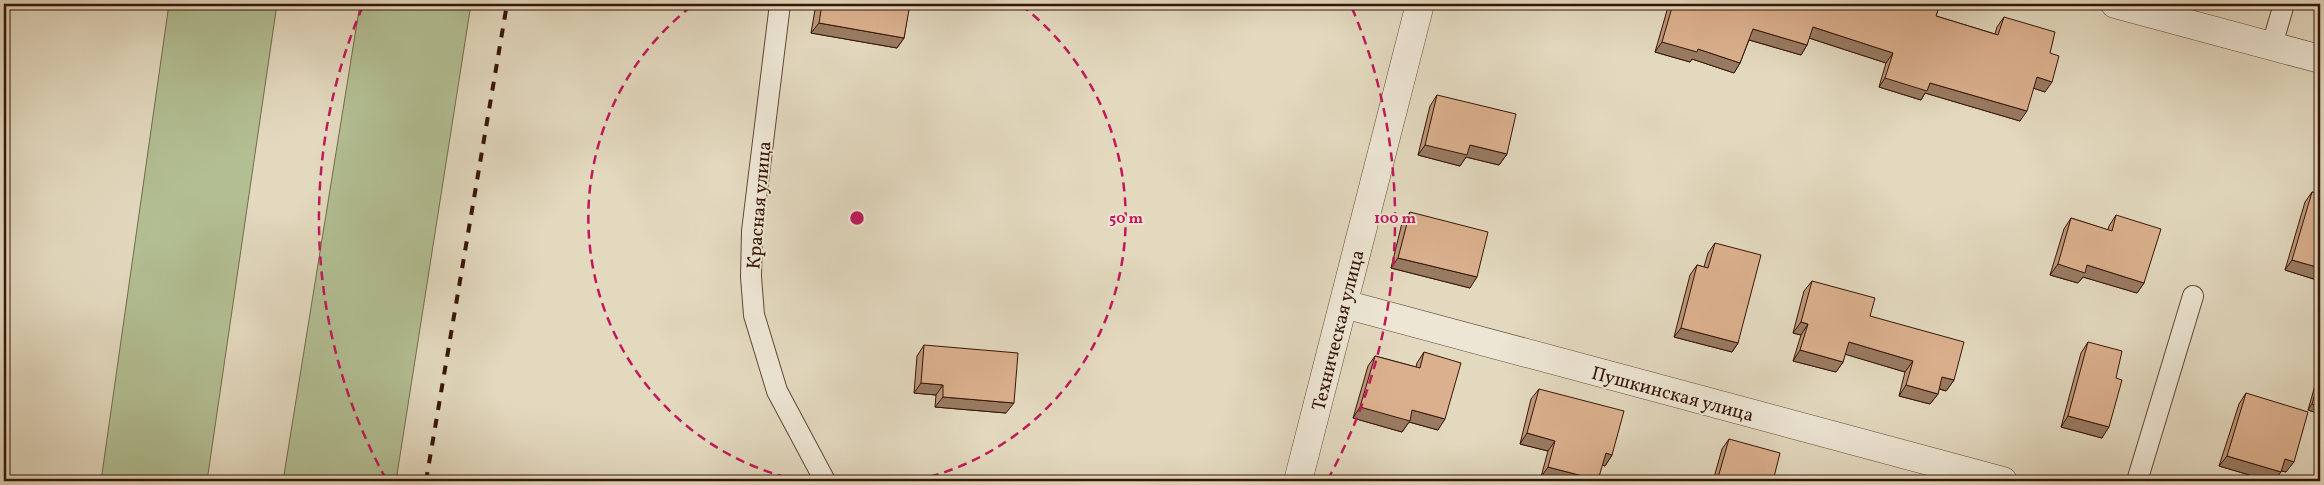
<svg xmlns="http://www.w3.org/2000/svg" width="2324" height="485" viewBox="0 0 2324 485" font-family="Vollkorn,serif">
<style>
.green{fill:#b2bf93;stroke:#746a4c}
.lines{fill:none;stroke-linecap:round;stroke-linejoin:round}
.service-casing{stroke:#614634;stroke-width:22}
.minor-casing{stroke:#614634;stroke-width:29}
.service{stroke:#ede6d5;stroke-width:20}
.minor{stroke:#ede6d5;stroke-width:28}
.rail{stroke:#361505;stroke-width:4;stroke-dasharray:9 9;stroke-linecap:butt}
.wall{fill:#bc977a;stroke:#361505}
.shaded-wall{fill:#997b63;stroke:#361505}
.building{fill:#dbb08e;stroke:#361505}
.ring{fill:none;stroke:#c2185b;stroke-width:2.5;stroke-dasharray:9 6}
.labels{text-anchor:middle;stroke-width:4;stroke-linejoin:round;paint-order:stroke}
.street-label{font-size:19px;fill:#361505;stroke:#ede6d5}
.centre{fill:#c2185b;stroke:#ede6d5;stroke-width:2.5}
.ring-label{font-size:15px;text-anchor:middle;font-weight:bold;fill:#c2185b;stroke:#ede6d5;stroke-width:4;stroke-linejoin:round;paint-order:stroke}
</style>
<rect width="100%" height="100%" fill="#e3d9bf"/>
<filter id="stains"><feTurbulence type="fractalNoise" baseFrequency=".004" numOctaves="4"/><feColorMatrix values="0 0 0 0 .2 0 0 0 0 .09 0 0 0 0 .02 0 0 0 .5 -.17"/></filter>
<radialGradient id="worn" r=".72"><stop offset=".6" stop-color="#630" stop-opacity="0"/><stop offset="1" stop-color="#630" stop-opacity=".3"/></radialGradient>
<path class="green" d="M169,4H277L207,481H101Z
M360,4H471L396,481H283Z"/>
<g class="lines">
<g class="service-casing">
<path id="service" d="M780,4L752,231L751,277L754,315L777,391L825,481
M2272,45L2284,4
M2137,481L2193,296"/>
</g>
<g class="minor-casing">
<path id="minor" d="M2115,4L2320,59
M1344,304L2003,481
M1298,481L1420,4"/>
</g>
<use href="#service" class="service"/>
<use href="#minor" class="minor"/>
<path class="rail" d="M426,481L507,4"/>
</g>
<path class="wall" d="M816,4H920L917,8L909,6L904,38L897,48L811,33Z
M1660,4H1940L1936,16L1995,34L1997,27L2004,17L2050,53L2045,92L2033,88L2020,121L1925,93L1921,100L1879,87L1886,63L1809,38L1807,45L1801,55L1749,40L1740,63L1734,73L1692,59L1690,62L1655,52L1668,7Z
M1437,95L1507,154L1499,165L1466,157L1460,166L1418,155L1430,106Z
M2312,192L2320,194V281L2285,270L2305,202Z
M1410,212L1470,288L1391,268L1402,223Z
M2116,215L2144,283L2137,293L2083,277L2078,283L2050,275L2064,229L2071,218L2108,230L2109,226Z
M1715,243L1738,343L1732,352L1674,337L1690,275L1697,265L1704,267L1708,253Z
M1812,281L1870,316L1954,380L1946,391L1939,389L1938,394L1930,404L1899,396L1905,372L1845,354L1843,362L1836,372L1793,361L1801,335L1793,333L1804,291Z
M2088,342L2116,378L2102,438L2061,427L2081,353Z
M924,345L1006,413L935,407L936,395L914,393L917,356Z
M1424,352L1438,430L1409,422L1402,432L1353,418L1368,366L1375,356L1416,367L1417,363Z
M2320,368V414L2308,410Z
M1539,389L1612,455L1605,466L1602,465L1541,477L1548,451L1520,444L1531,399Z
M2246,393L2286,472L2281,471L2274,481H2270L2219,466L2239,404Z
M1729,439L1773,481H1713L1722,449Z"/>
<path class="shaded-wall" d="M905,4H920L917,8L904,6Z
M1660,4H1670L1668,7Z
M819,23L904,38L897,48L811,33Z
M1813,27L1893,53L1886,63L1806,37Z
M1753,29L1807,45L1801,55L1746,39Z
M1662,42L1698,49L1740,63L1734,73L1692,59L1690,62L1655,52Z
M2037,77L2052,82L2045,92L2030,87Z
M1885,78L1930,83L2027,111L2020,121L1925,93L1921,100L1879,87Z
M1425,145H1470L1507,154L1499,165L1466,157L1460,166L1418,155Z
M1398,258L1477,277L1470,288L1391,268Z
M2292,260L2320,268V281L2285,270Z
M2058,264L2087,265L2144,283L2137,293L2083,277L2078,283L2050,275Z
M1801,322L1808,324L1801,335L1793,333Z
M1681,328L1738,343L1732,352L1674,337Z
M1849,342L1913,361L1905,372L1841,353Z
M1800,350L1843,362L1836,372L1793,361Z
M1942,377L1954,380L1946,391L1935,387Z
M921,383L943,385L936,395L914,393Z
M1906,385L1938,394L1930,404L1899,396Z
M943,397L1014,403L1006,413L935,407Z
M2312,404L2320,407V414L2308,410Z
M1360,407L1412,410L1445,419L1438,430L1409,422L1402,432L1353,418Z
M2068,416L2109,427L2102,438L2061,427Z
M1527,433L1555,441L1548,451L1520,444Z
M1606,453L1612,455L1605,466L1598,464Z
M2227,456L2281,472L2274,481H2270L2219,466Z
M2285,459L2294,462L2286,472L2278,470Z
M1548,467L1598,480L1597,481H1556L1541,477Z"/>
<path class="building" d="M822,4H910L904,38L819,23Z
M1673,4H1940L1936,16L1998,35L2004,17L2055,32L2050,53L2059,56L2052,82L2037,77L2027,111L1930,83L1927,91L1885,78L1893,53L1813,27L1807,45L1753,29L1740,63L1698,49L1697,52L1662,42Z
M1437,95L1516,114L1507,154L1470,145L1467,155L1425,145Z
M2312,192L2320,194V268L2292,260Z
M1410,212L1488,232L1477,277L1398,258Z
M2116,215L2161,229L2144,283L2087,265L2085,273L2058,264L2071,218L2112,231Z
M1715,243L1761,255L1738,343L1681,328L1697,265L1708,268Z
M1812,281L1875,298L1870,316L1964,342L1954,380L1942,377L1938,394L1906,385L1913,361L1849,342L1843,362L1800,350L1808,324L1801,322Z
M2088,342L2122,351L2116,378L2122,380L2109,427L2068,416Z
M924,345L1018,353L1014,403L943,397V385L921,383Z
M1424,352L1461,363L1445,419L1412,410L1410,421L1360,407L1375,356L1420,368Z
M2320,377V407L2312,404Z
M1539,389L1624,411L1612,455L1606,453L1598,480L1548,467L1555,441L1527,433Z
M2246,393L2308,412L2294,462L2285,459L2281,472L2227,456Z
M1729,439L1780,453L1773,481H1717Z
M1887,476L1905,481H1886Z"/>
<g class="ring">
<path d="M801 481A269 269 0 0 1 693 5M1021 5A269 269 0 0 1 913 481"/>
<path d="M386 479A538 538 0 0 1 362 8M1352 8A538 538 0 0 1 1328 479"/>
</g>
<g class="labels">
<g class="street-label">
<text transform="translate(758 205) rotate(-85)" y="7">Красная улица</text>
<text transform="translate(1337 330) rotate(-76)" y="7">Техническая улица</text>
<text transform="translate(1673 393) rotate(15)" y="7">Пушкинская улица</text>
</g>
</g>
<circle cx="857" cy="218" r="8" class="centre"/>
<g class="ring-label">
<text x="1126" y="223">50 m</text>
<text x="1395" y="223">100 m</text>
</g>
<rect width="2324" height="485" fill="none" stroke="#e3d9bf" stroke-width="20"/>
<rect x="5" y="5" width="2314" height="475" fill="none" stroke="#361505" stroke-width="2.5"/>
<rect x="10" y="10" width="2304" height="465" fill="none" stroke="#361505"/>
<rect width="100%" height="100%" filter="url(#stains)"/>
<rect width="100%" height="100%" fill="url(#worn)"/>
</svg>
